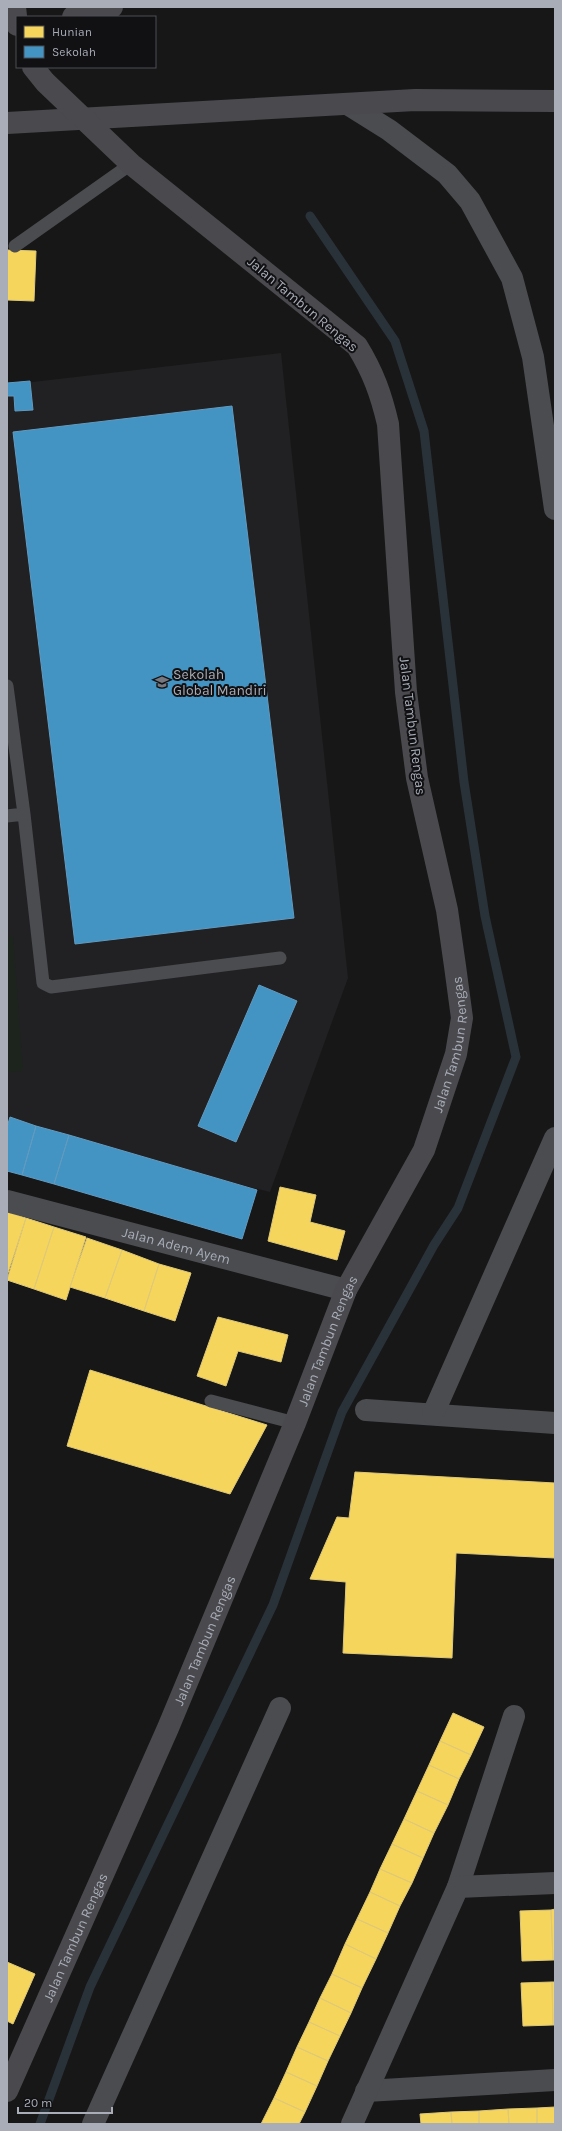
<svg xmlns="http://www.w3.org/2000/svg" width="562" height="2131" viewBox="0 0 562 2131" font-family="Karla,sans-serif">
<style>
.built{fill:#212123}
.green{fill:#1d241e}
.homes{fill:#f6d55c;stroke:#dfc978}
.schools{fill:#4393c3;stroke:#619bc0}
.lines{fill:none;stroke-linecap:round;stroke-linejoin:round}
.stream{stroke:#2a3239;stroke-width:9}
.lane{stroke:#4b4c50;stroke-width:13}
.street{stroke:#4b4c50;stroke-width:22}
.secondary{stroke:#4a4a4e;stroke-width:22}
.labels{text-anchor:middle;stroke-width:4;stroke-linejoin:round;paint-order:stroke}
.street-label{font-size:14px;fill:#a8adb8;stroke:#111113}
.poi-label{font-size:14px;fill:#a8adb8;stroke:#111113;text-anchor:start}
</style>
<rect width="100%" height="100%" fill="#171717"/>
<path class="built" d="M281,353L348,978L270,1192L7,1125V385Z"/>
<path class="green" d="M7,936H13L23,1071L7,1072Z"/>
<path class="homes" d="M7,250L36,251L34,301L7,300Z
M280,1187L316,1195L310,1222L345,1231L337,1260L268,1241Z
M7,1212L26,1218L7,1276Z
M26,1218L54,1227L34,1289L7,1280Z
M54,1227L86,1237L66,1300L34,1289Z
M87,1238L122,1250L105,1298L70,1287Z
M122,1250L159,1264L144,1311L105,1298Z
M159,1264L191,1273L175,1321L144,1311Z
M218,1317L288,1335L281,1362L238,1351L226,1386L197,1376Z
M90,1370L267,1425L230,1494L67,1446Z
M355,1472L555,1483V1558L456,1553L452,1658L343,1653L346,1582L310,1579L337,1517L349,1518Z
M453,1713L484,1727L471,1755L440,1741Z
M440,1741L471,1755L459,1779L429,1765Z
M429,1765L459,1779L448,1805L417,1791Z
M417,1791L448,1805L434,1833L404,1819Z
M404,1819L434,1833L423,1858L392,1844Z
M392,1844L423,1858L412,1883L380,1869Z
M380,1869L412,1883L400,1906L370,1892Z
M370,1892L400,1906L388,1933L357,1919Z
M555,1909V1960H553L551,1910Z
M551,1910L553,1960L522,1961L520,1911Z
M357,1919L388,1933L376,1959L345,1944Z
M345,1944L376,1959L362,1988L332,1974Z
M7,1962L35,1974L13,2024L7,2021Z
M332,1974L362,1988L351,2013L320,1998Z
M552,1982L553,2025L523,2026L521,1983Z
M552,1982H555V2025H553Z
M320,1998L351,2013L340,2036L309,2022Z
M309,2022L340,2036L328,2061L297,2047Z
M297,2047L328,2061L317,2086L286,2072Z
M286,2072L317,2086L305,2112L274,2098Z
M274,2098L305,2112L299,2124H261Z
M555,2107V2124H537V2108Z
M537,2108V2124H509L508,2109Z
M508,2109L509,2124H479V2111Z
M479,2111V2124H452L451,2112Z
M451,2112L452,2124H421L420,2114Z"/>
<path class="schools" d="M30,381L33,410L15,411L14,396H7V383Z
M232,406L294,918L75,944L13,432Z
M259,985L297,1001L236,1142L198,1126Z
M10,1117L36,1126L22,1175L7,1171V1127Z
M36,1126L69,1135L54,1184L22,1175Z
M69,1135L257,1190L242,1239L54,1184Z"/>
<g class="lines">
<path class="stream" d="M40,2124L90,1987L273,1605L342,1412L434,1245L458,1208L516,1057L485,916L464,782L424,431L395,341L310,216"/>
<path class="lane" d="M15,246L131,164
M7,686L24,814L7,816
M24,814L43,983L51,987L280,958
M211,1401L295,1423"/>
<g class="street">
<path d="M349,105L389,130L447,174L470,201L512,278L533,357L555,509"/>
<path id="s1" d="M7,1201L346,1290"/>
<path d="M366,1410L555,1423"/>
<path d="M433,1414L555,1138"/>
<path d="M458,1887L514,1716"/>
<path d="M366,2091L555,2080"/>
<path d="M93,2124L280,1708"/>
<path d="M352,2124L458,1887L555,1883"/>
</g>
<g class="secondary">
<path d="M15,7L17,25"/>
<path d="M73,17L112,7"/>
<path d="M7,123L415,100L555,101"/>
<path id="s2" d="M7,2091L168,1728L295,1423L346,1290L424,1150L456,1054L462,1018L455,966L447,910L417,778L406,692L388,424C381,394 373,372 357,346L131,164L45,82L33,67"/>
</g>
</g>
<defs>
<g id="school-bare" transform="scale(1.08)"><path d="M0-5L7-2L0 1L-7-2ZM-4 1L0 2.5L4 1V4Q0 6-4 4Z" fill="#757880" stroke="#111113" stroke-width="2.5" paint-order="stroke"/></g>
</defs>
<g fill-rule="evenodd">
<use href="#school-bare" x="162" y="682"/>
</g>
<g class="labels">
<g class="street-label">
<text transform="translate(303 304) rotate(40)" y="5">Jalan Tambun Rengas</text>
<text transform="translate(413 726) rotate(83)" y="5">Jalan Tambun Rengas</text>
<text dy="5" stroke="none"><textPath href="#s2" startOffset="1140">Jalan Tambun Rengas</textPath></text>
<text dy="5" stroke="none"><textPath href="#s1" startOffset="175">Jalan Adem Ayem</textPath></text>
<text dy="5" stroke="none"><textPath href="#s2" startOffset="816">Jalan Tambun Rengas</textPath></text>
<text dy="5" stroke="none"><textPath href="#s2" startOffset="492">Jalan Tambun Rengas</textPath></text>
<text dy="5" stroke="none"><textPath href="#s2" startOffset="168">Jalan Tambun Rengas</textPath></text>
</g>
<g class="poi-label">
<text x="173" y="679">Sekolah<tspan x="173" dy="16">Global Mandiri</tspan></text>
</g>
</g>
<rect width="562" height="2131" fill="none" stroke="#a8adb8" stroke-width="16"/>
<rect x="16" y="16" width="140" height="52" fill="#111113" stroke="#4d4f55"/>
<rect x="24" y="26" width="20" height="12" fill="#f6d55c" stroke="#4d4f55"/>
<text x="52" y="36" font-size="12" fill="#a8adb8">Hunian</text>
<rect x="24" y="46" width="20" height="12" fill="#4393c3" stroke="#4d4f55"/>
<text x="52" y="56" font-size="12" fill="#a8adb8">Sekolah</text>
<path d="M18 2107v6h94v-6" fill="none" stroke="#a8adb8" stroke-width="2"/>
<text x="24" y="2107" font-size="12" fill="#a8adb8" stroke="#111113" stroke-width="3" paint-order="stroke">20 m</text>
</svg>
